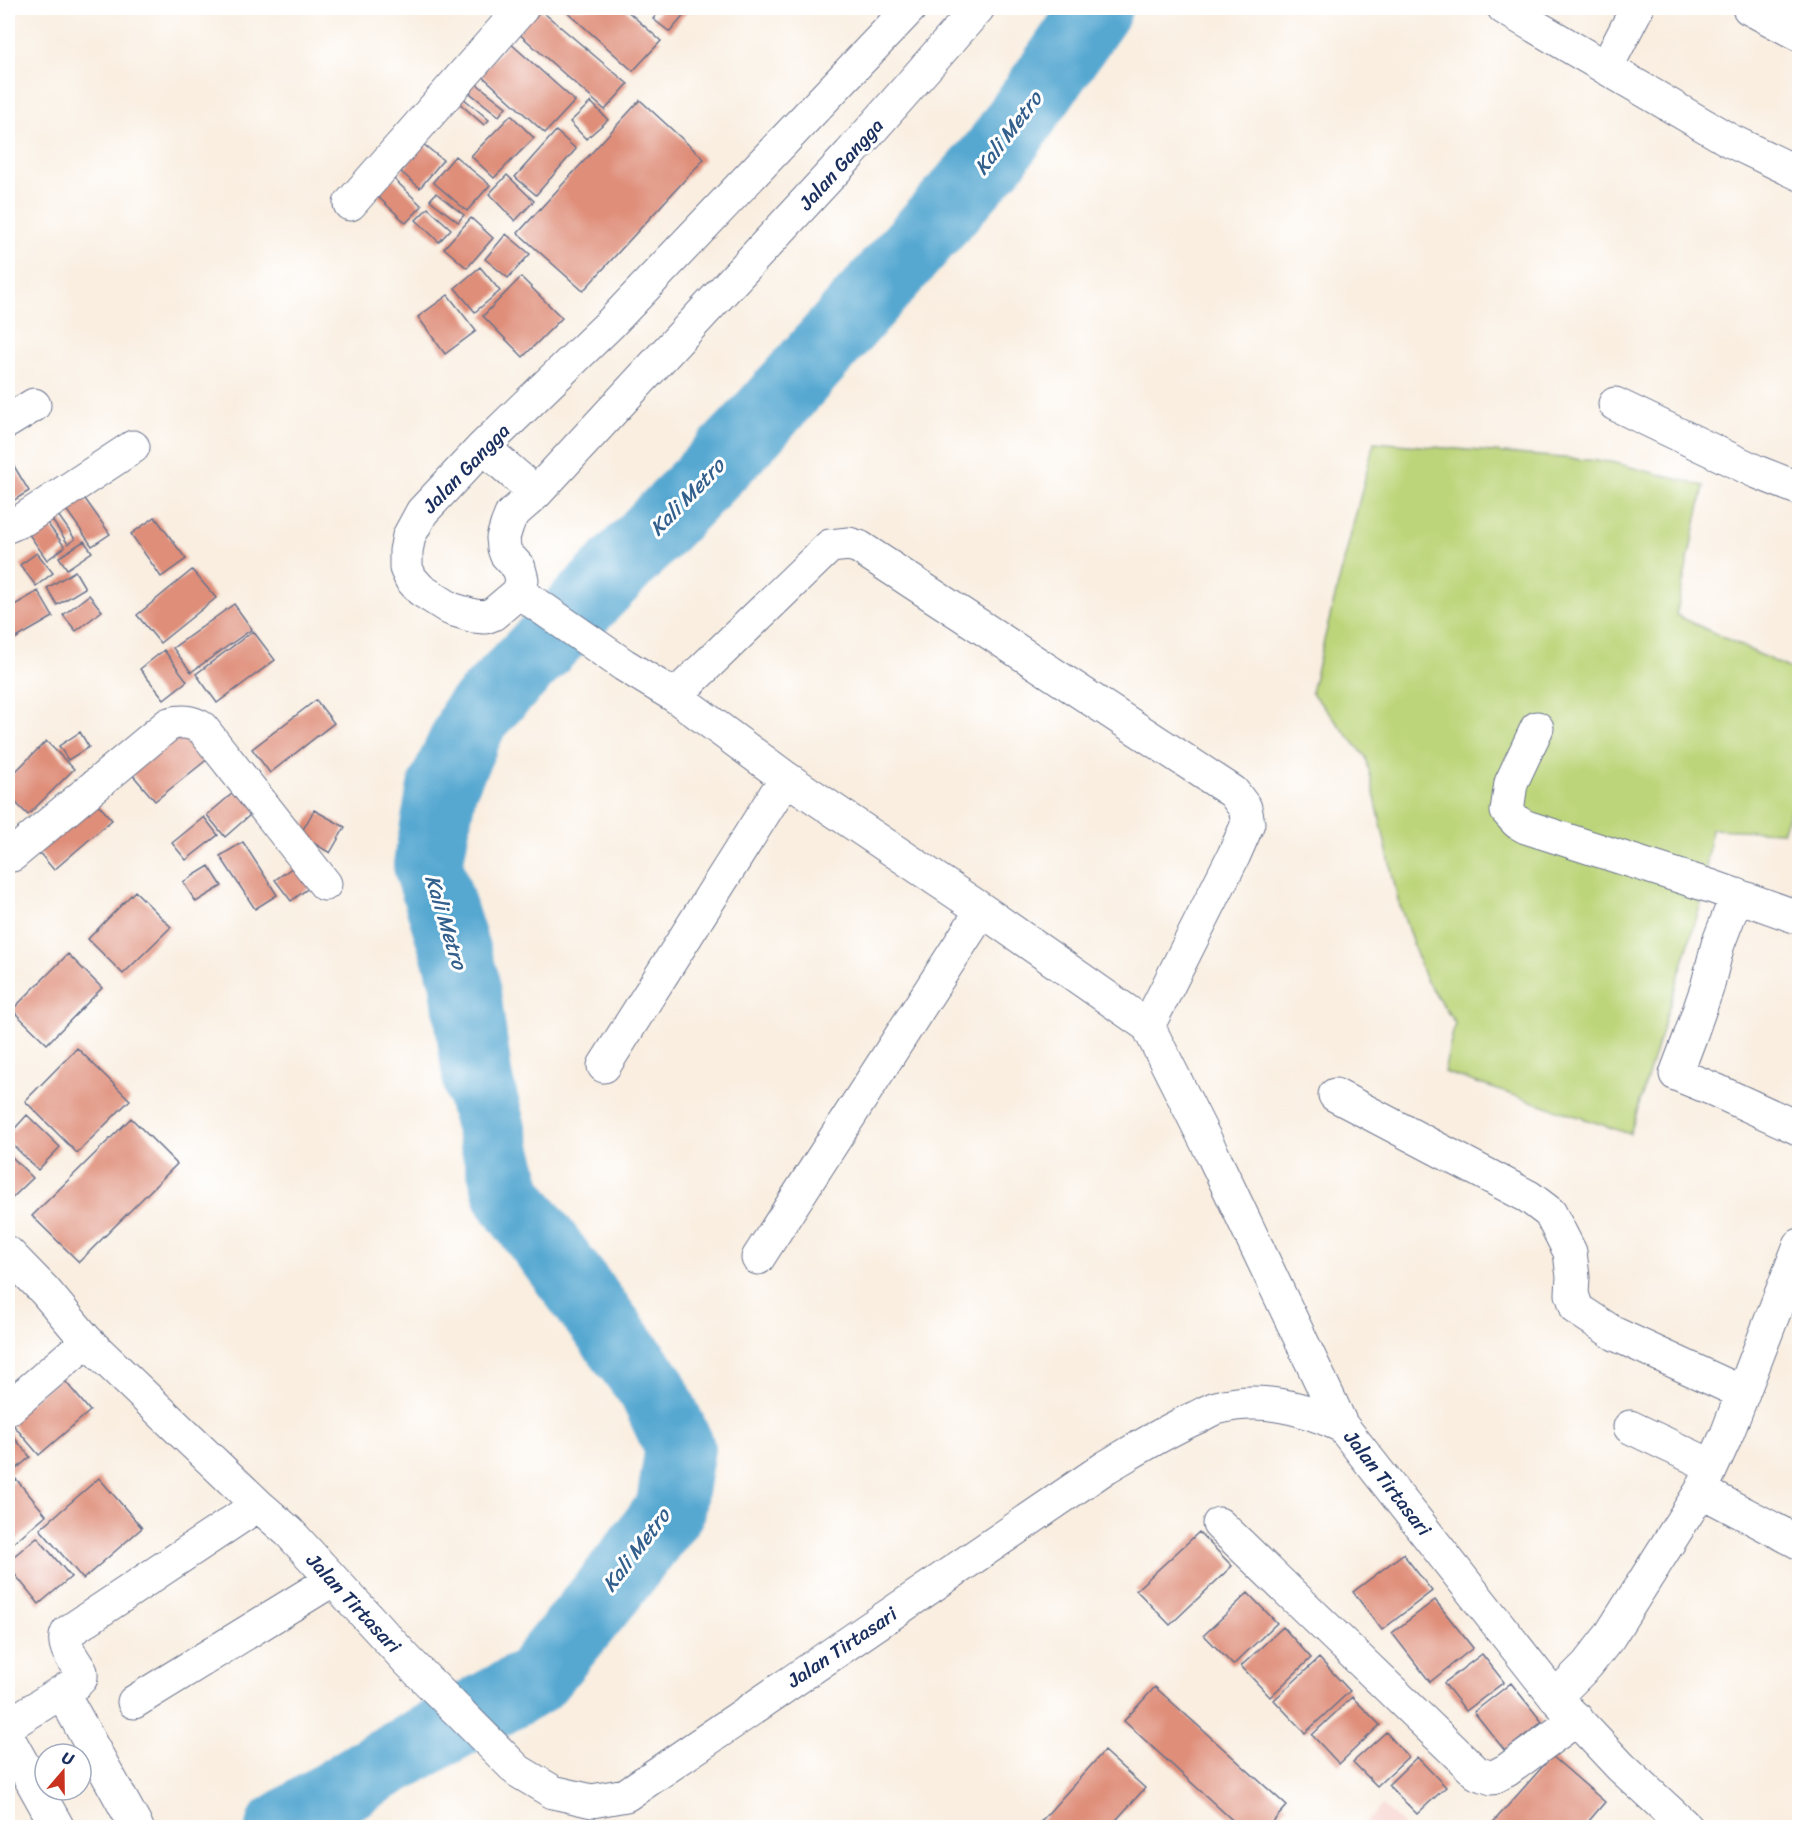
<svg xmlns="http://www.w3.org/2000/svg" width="1807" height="1835" viewBox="0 0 1807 1835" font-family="Sriracha,sans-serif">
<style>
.built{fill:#f7d0cb}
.green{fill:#bdd57a;stroke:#6c826c;stroke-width:1.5}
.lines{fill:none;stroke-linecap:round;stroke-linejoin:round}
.river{stroke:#56a8d1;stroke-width:70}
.building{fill:#df8e79}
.minor-casing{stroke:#69728c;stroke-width:35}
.minor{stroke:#fff;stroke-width:33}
.labels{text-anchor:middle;stroke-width:6;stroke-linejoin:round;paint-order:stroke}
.street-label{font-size:20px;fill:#1b2f5e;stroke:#fff}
.water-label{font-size:21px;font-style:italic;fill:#335f8c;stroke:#fff}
</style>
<rect width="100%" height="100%" fill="#fff"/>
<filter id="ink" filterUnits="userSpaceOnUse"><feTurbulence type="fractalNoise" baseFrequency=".0167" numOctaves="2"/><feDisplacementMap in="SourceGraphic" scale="12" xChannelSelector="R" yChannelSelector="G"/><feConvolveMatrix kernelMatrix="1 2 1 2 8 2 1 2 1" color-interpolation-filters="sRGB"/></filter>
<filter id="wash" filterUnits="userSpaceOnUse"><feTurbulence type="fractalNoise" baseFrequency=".008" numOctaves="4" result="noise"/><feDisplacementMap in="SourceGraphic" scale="24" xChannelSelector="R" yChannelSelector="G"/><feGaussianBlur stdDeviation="1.35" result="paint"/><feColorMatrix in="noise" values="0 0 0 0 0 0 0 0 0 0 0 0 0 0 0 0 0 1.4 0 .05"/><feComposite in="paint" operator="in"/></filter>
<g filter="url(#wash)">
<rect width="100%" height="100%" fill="#f9eee0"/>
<path class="built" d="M1382,1805L1406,1827H1362Z"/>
<path class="green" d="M1374,442L1611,462L1704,486L1676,615L1799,673V789L1782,832L1711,829L1702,900L1630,1134L1444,1072L1455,1023L1425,979L1398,900L1366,757L1311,692Z"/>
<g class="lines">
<path class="river" d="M280,1828L376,1768L534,1681L612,1586L670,1510L680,1448L652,1388L509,1196L478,1081L464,979L428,865L442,788L475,716L751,431L996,154L1097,8"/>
</g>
<g id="blocks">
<path class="building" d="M538,8L628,84L605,110L517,32Z
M563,8H624L661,41L633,71Z
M662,8H690L670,32L653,19Z
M509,42L575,101L545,133L480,74Z
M473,81L506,107L499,116L466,90Z
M462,97L489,120L484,125L458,102Z
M640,100L704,159L583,291L518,233Z
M591,102L608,120L586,139L570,122Z
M511,115L534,138L494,178L471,156Z
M556,131L576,149L536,195L515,177Z
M423,144L443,160L420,188L401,172Z
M455,156L490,185L467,211L433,182Z
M507,175L534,201L515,221L489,194Z
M393,178L422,206L406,223L376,195Z
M436,193L464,215L458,222L430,200Z
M428,208L451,229L439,242L416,220Z
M471,218L493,238L467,268L444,248Z
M506,234L530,254L508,278L485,259Z
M480,267L500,291L475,312L455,288Z
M521,277L562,318L523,357L483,316Z
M448,295L476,331L445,354L418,317Z
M8,456L29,491L8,504Z
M83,496L110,534L92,546L65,508Z
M56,512L75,539L68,544L50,517Z
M155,517L186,559L161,577L131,534Z
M45,520L65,547L47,560L28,533Z
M84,541L92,552L67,569L59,557Z
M37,553L53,573L36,586L20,565Z
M192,570L216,598L160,643L137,615Z
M75,571L85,588L57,605L47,588Z
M38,591L53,617L8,643V609Z
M89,595L102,611L76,631L63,615Z
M234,604L252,629L191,672L173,648Z
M253,631L275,660L217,703L196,674Z
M164,650L187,681L164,699L140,669Z
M316,700L334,723L270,773L252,749Z
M186,730L209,758L155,801L131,773Z
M80,732L89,747L68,760L59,746Z
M46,741L74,769L28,815L8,795V779Z
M240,787L258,808L225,837L207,815Z
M96,802L112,820L54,870L38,851Z
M314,810L345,827L330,853L300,835Z
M204,817L218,835L186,860L172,843Z
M243,842L277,895L255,909L220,856Z
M299,863L314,884L291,901L275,880Z
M209,866L222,886L196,902L183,882Z
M135,891L171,927L123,974L88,939Z
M68,954L102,988L47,1044L12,1010Z
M77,1048L130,1100L77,1153L25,1101Z
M27,1115L60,1147L38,1170L8,1140V1136Z
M131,1118L177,1164L79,1262L32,1216Z
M8,1153L33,1178L9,1201L8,1199Z
M61,1376L90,1411L39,1455L9,1420Z
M8,1430L30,1457L8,1476Z
M99,1478L142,1528L83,1579L40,1529Z
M16,1479L46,1515L12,1544L8,1539V1486Z
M1199,1532L1232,1566L1170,1625L1136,1590Z
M37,1537L71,1577L39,1604L8,1566V1561Z
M1403,1554L1432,1591L1382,1630L1353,1592Z
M1248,1593L1277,1623L1233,1665L1204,1635Z
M1435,1600L1473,1648L1430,1682L1392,1633Z
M1283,1627L1311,1658L1270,1697L1241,1666Z
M1482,1654L1504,1682L1466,1711L1444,1683Z
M1319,1658L1350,1691L1305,1733L1274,1700Z
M1511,1683L1542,1722L1505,1751L1474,1712Z
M1155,1687L1287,1806L1267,1828H1241L1124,1721Z
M1352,1697L1380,1725L1339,1764L1312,1735Z
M1386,1732L1408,1757L1377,1786L1353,1762Z
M1104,1751L1145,1788L1109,1828H1035Z
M1552,1756L1605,1802L1583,1828H1488Z
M1417,1757L1446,1787L1417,1814L1388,1785Z"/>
</g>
</g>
<g filter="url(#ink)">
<use href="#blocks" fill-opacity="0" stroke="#69728c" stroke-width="1.5"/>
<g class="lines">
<g class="minor-casing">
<path id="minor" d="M910,8L610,324L483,447L422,512L409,536L406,551V568L411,579L421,590L451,609L474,616L485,617L493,614L519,592L522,580L519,568L506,554L504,548L503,538L507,525L511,515L536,493L850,154L978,8
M1504,8L1729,140L1800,174
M1749,8L1800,35
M1606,68L1637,8
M350,204L522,8
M1615,404L1757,472L1800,489
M8,421L34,405
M483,447L536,493
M8,526L24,519L133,447
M519,592L624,665L675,696L786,778L982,910L1148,1026L1213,1155L1342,1426
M675,696L830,546L849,544L859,547L1233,792L1245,808L1248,823L1234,855L1148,1026
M1537,728L1511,783L1507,811L1517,822L1526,827L1713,887L1800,918
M8,855H12L169,724C182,721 191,721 202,728L325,884
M1737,895L1718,944L1707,988L1690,1037L1676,1074L1715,1090L1800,1129
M604,1066L786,778
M1335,1095L1529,1197L1550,1213L1570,1252L1573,1277L1572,1294L1577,1309L1615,1334L1743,1393
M8,1253L45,1291L87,1341L258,1505L289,1532L408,1661L518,1771L553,1792L592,1801L626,1795L1106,1467C1135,1450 1164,1432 1195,1418C1202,1415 1209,1410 1216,1408C1260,1396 1303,1407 1342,1426L1555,1697L1621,1767L1687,1828
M758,1258L982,910
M8,1409L87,1341
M1630,1427L1712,1466
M1701,1491L1800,1543
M1219,1524L1477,1773L1492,1778L1507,1770L1577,1719
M62,1692L137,1828
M1555,1697L1587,1665L1609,1637L1701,1491L1727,1434L1800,1245
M134,1702L332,1580
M8,1728L12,1723L76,1683L81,1678V1672C75,1661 60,1644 68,1632L258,1505
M8,1738L58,1828"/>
</g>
<use href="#minor" class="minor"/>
</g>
</g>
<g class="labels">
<g class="street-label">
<text transform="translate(841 164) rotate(-48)" y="7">Jalan Gangga</text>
<text transform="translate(466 468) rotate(-46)" y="7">Jalan Gangga</text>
<text transform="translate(1388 1483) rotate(52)" y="7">Jalan Tirtasari</text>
<text transform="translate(354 1603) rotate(47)" y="7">Jalan Tirtasari</text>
<text transform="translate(842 1647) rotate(-34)" y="7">Jalan Tirtasari</text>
</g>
<g class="water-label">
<text transform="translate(1008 133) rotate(-53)" y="7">Kali Metro</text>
<text transform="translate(687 497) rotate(-46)" y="7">Kali Metro</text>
<text transform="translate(446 922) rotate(73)" y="7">Kali Metro</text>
<text transform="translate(636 1550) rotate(-53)" y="7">Kali Metro</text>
</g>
</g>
<rect width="1807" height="1835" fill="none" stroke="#fff" stroke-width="30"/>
<g transform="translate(63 1772) rotate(20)"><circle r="28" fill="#ffffff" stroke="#a4acbf" stroke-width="1.5"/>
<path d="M0-4.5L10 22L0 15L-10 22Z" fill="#c8321e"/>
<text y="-9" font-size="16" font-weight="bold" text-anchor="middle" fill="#1b2f5e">U</text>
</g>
</svg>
